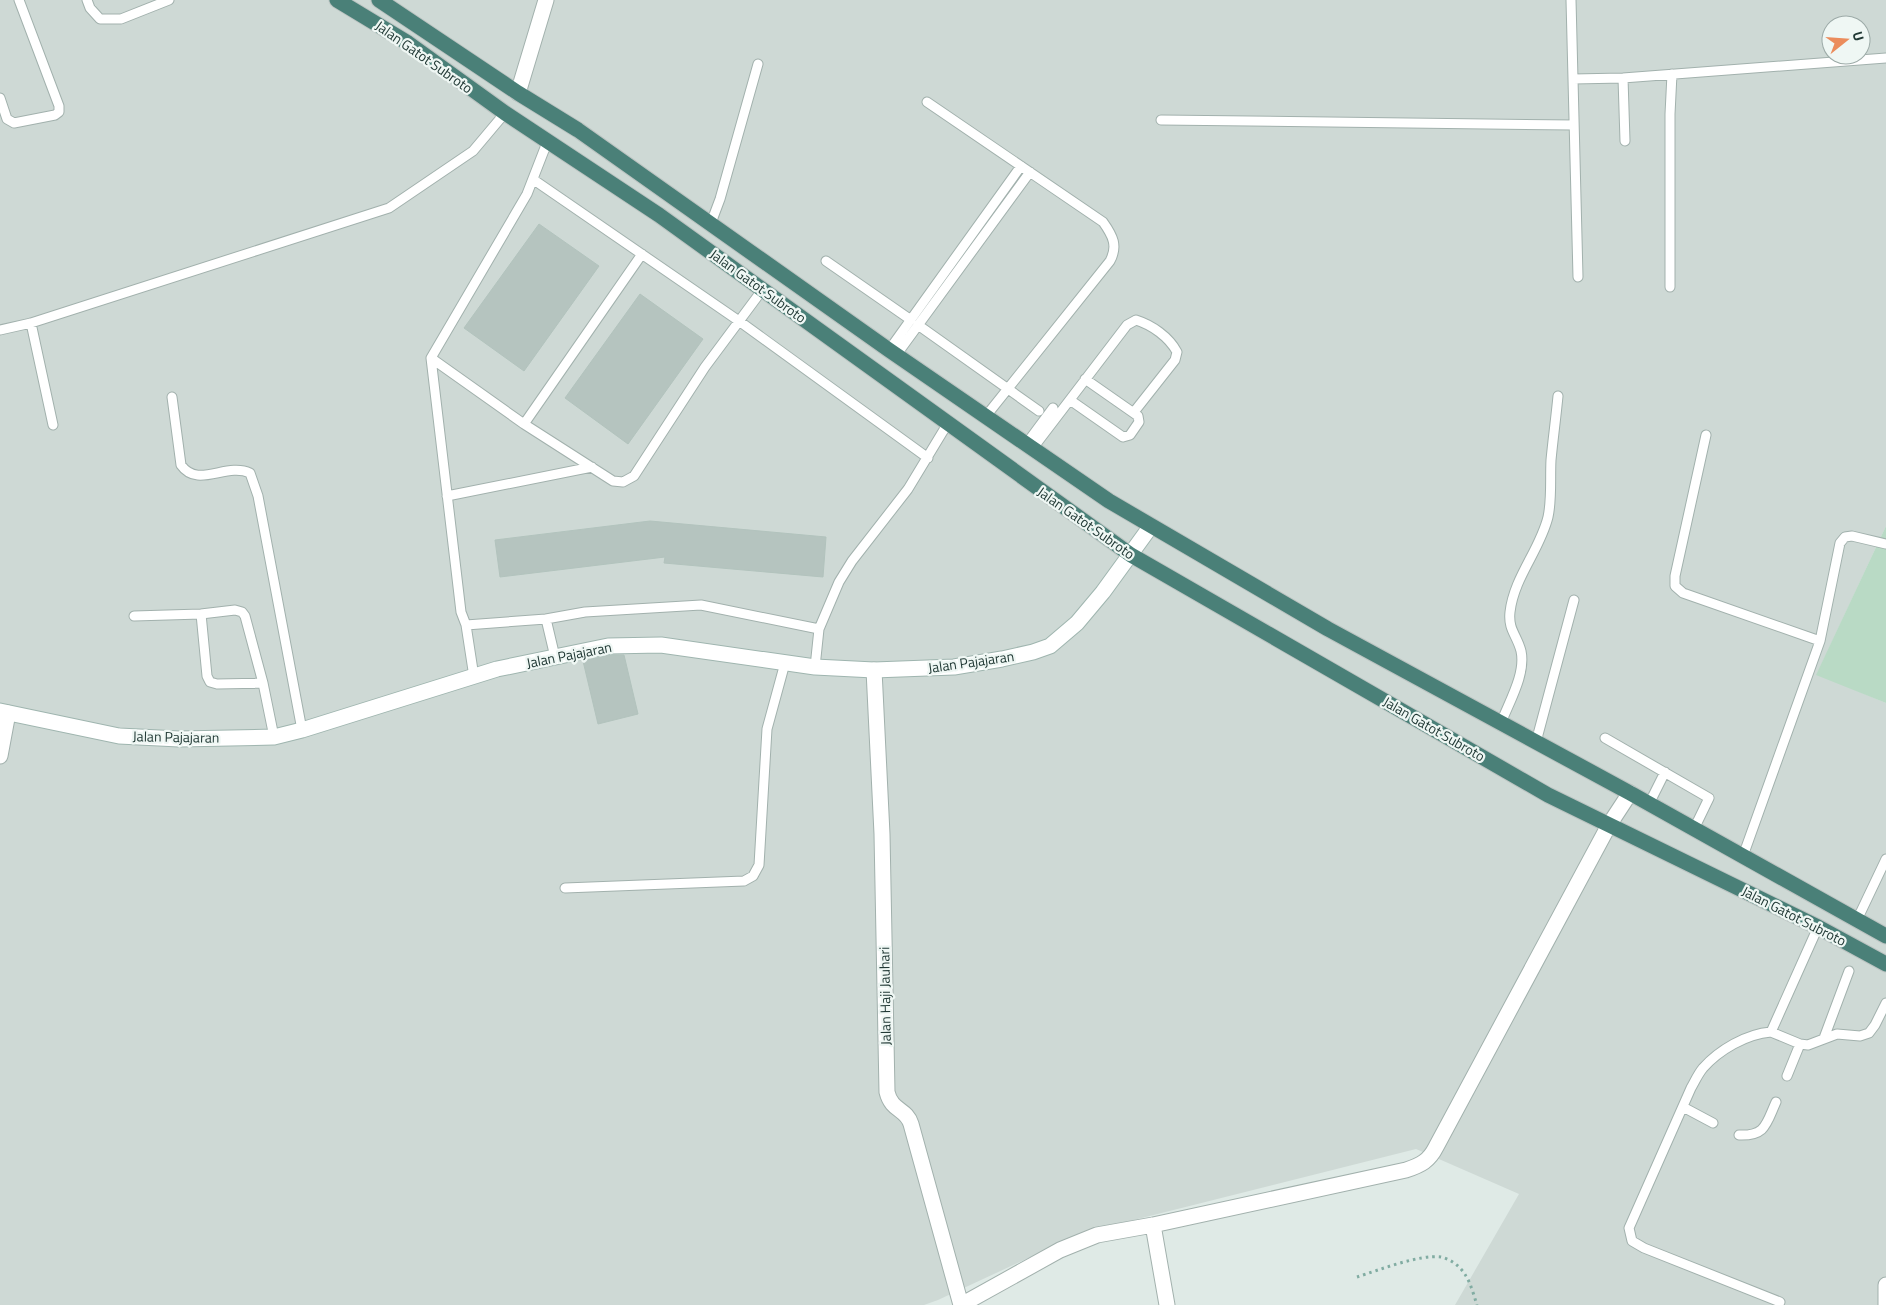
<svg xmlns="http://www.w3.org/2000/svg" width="1886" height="1305" viewBox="0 0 1886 1305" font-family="'Titillium Web',sans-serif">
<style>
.built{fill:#ced9d5;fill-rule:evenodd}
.green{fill:#b9dac5}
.building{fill:#b5c4bf;stroke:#b2c3bd}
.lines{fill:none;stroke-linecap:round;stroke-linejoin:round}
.service-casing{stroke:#a2b1ad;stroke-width:11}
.minor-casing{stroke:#a2b1ad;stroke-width:17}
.secondary-casing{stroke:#9fb5af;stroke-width:17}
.trunk-casing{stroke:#bcc4c2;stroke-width:17}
.path{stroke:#81aca2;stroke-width:3;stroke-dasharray:2.5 4;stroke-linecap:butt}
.service{stroke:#fff;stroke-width:9}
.minor{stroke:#fff;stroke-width:15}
.secondary{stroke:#fff;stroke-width:15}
.trunk{stroke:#4a8078;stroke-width:15}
.labels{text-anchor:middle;stroke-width:4.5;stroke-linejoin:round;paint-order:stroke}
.street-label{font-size:14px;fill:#213935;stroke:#eff7f4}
</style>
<rect width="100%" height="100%" fill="#dfeae6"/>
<path class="built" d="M0,0H1886V526L1817,674L1886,703V1305H1455L1519,1194L1416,1149L1082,1233L938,1300L924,1305H0ZM1831,25H1861V55H1831Z"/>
<path class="green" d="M1886,526V703L1816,675Z"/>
<path class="building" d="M539,224L599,266L524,371L464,328Z
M640,294L703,339L628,444L565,398Z
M650,521L826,537L823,577L664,563L665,557L500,577L495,540Z
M609,655H624L638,714L598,724L583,661Z"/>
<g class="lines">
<g class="service-casing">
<path id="service" d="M87,0L90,8L100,19H121L169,0
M1571,0L1578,277
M1623,78L1625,141
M1573,79L1623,78L1886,58
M0,98L7,119L14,123L55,115L59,112V106L19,0
M927,102L1103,222C1113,236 1118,246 1110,261L986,416
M1161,120L1574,125
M534,180L739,321L928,458
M711,223L720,199L758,64
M826,261L911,320
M1670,287V114L1672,74
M31,323L53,425
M918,325L1039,411
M0,330L31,323L389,208L473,151L505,113
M889,350L1021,166
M897,354L1030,172
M431,358L524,424L613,481L623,482L634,476L705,367L763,289
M172,397L181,465C198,489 226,462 250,473L258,496L302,730
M1070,400L1123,437L1130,435L1139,422L1138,416L1085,379
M524,424L642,254
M1706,435L1675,576V586L1683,593L1820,641L1743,856
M1027,443L1053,408
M1033,448L1127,325L1136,320C1152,325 1169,337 1177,352L1175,360L1134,412
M447,496L592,467
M201,614L207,676L210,682L217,684L263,683
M134,616L201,614L235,610L242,612L245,616L263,683L274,737
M546,619L555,657
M466,625L546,619L585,612L701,605L819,629
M1820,641L1840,543L1845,537L1852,536L1886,544
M815,667L819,629L839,582L852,561L908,489L948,423
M474,677L466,625L461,612L431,358L527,194L548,140
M1501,723C1509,702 1526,674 1521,651C1517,635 1508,630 1510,612C1514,577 1540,550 1548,517C1552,499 1550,478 1551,460C1553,439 1556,417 1558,396
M1605,738L1709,798L1694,829
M1536,742L1574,600
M1649,804L1665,772
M565,888L744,881L753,876L759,865L767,729L785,663
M1857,920L1886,859
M1771,1032L1800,1044L1808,1045L1837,1034L1860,1036L1869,1033L1875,1025L1886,1003
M1824,1038L1849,971
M1787,1076L1800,1044
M1683,1107L1713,1123
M1739,1135C1766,1136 1766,1124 1776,1102
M1780,1302L1644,1248L1632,1241L1629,1228L1691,1088C1695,1081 1698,1074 1703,1068C1719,1050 1746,1034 1771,1032L1818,927"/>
</g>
<g class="minor-casing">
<path id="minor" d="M518,93L546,0
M874,670L882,834L887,1092C892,1112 906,1108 911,1124L961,1305
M0,756L8,713
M1153,1225L1167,1305
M961,1305L1060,1250L1097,1235L1153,1225L1406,1170C1421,1165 1429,1161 1436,1147L1609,825L1630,793
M1886,1305V1285"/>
</g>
<g class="secondary-casing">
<path id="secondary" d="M0,711L119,736L179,739L274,737L302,730L497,669L608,646L661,645L815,667L874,670L954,667L1002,659L1033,652L1050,646L1077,623L1103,592L1151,526"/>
</g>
<g class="trunk-casing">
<path id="trunk" d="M337,0L408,43L505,113L659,215L1131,555L1548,795L1818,927L1886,964
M379,0L518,93L578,130L889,350L1109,501L1328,629L1630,793L1886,936"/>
</g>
<path class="path" d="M1357,1277C1379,1270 1420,1254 1441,1257C1451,1259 1461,1267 1466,1276C1471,1284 1474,1296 1477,1305"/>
<use href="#service" class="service"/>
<use href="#minor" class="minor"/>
<use href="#secondary" class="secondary"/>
<use href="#trunk" class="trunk"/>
</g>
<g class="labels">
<g class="street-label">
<text transform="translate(424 57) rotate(35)" y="5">Jalan Gatot Subroto</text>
<text transform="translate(758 286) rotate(36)" y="5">Jalan Gatot Subroto</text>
<text transform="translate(1086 523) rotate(35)" y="5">Jalan Gatot Subroto</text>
<text transform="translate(569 655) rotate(-11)" y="5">Jalan Pajajaran</text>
<text transform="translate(971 662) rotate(-8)" y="5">Jalan Pajajaran</text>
<text transform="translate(1434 729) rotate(30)" y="5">Jalan Gatot Subroto</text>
<text transform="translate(176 737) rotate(1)" y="5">Jalan Pajajaran</text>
<text transform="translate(1794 916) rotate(27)" y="5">Jalan Gatot Subroto</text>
<text transform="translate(885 996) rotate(-91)" y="5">Jalan Haji Jauhari</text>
</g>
</g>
<g transform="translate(1846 40) rotate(73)"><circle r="24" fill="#eff7f4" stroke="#9daba8"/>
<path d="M0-4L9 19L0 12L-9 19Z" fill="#eb8c5c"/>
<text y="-8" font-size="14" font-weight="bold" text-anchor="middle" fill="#213935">U</text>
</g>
</svg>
